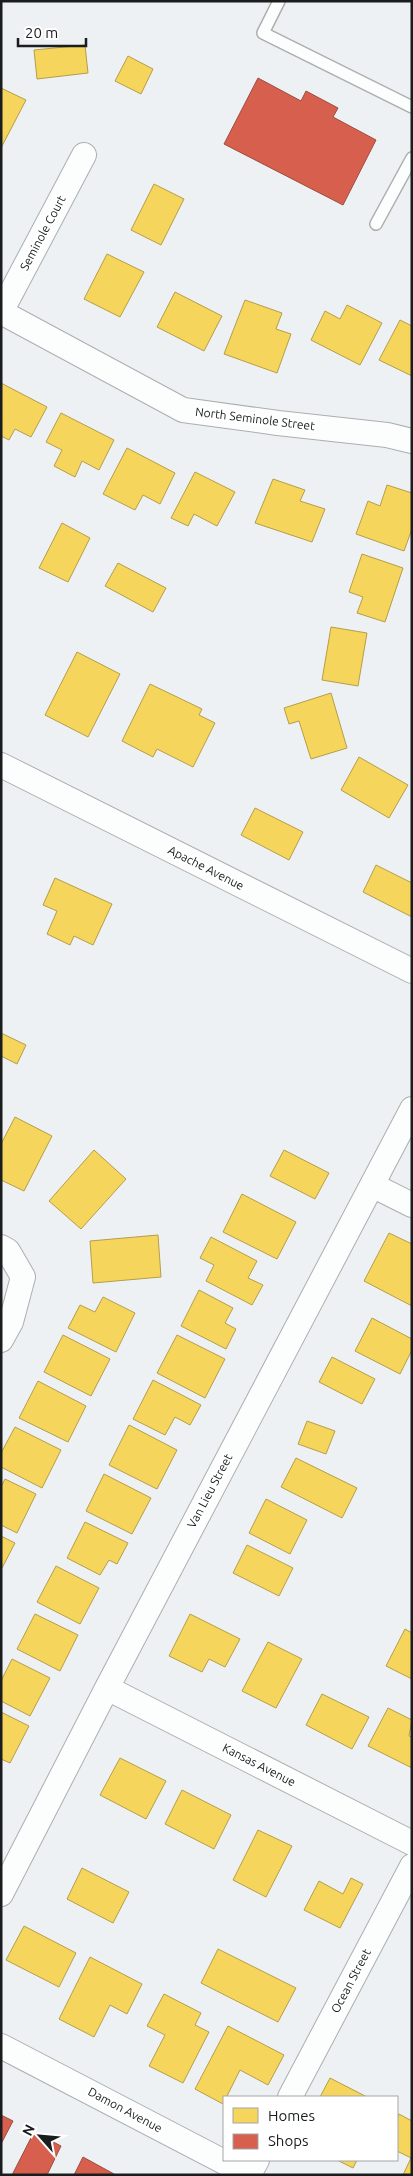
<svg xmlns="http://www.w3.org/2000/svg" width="413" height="2176" viewBox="0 0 413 2176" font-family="Ubuntu,sans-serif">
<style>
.homes{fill:#f6d55c;stroke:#b49e49}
.shops{fill:#d6604d;stroke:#9e4c3f}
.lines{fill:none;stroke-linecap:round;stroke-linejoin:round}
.lane-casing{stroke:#acaeb0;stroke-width:14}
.street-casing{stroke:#acaeb0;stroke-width:26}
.lane{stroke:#fcfdfd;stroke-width:11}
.street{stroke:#fcfdfd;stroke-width:24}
.labels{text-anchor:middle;stroke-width:5;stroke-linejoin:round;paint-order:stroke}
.street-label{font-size:12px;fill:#1a1d1e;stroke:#fff}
</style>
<rect width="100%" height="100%" fill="#eef1f4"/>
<path class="homes" d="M85,45L88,73L37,79L34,50Z
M128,56L153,69L141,94L115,81Z
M1,88L26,100L1,148Z
M154,184L184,199L161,245L131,230Z
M107,254L144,272L120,317L84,299Z
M175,292L222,316L204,351L157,327Z
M245,300L282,313L276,329L291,334L277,373L224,354Z
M347,305L382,323L360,365L311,340L325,311L340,319Z
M400,320L412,326V376L379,360Z
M1,383L47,407L31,437L15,429L9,440L1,436Z
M61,413L114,440L99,470L82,461L75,477L54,466L62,450L46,442Z
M127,448L175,473L160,504L143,495L135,510L103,494Z
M195,472L235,492L217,526L194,514L188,526L171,518Z
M273,479L305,490L300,501L325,509L312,542L255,523Z
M387,485L412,493V529L404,551L356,534L368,501L380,506Z
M62,523L90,538L68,582L39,568Z
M362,554L403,568L385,622L357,613L363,597L349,592Z
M118,563L166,588L153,612L105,586Z
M331,627L367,633L358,686L322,680Z
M77,652L120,674L88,737L45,715Z
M150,684L202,709L199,715L215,723L193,767L157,749L153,757L122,741Z
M331,693L347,748L311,759L299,721L289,724L284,708Z
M359,757L408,785L389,818L341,790Z
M255,808L303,832L289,860L241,835Z
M376,865L412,883V917L363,892Z
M55,878L112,904L93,945L74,936L70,945L47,934L57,911L43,905Z
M1,1033L26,1045L17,1064L1,1056Z
M15,1117L52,1136L24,1191L1,1180V1144Z
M94,1150L126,1179L81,1229L49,1201Z
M284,1150L329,1173L315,1199L270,1176Z
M242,1194L296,1222L277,1259L223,1232Z
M389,1233L412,1244V1306L364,1281Z
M158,1235L161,1277L93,1283L90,1241Z
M211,1237L257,1261L248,1278L263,1285L252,1305L206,1281L214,1265L200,1258Z
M199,1290L233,1308L225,1323L236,1329L226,1349L181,1326Z
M103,1297L135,1313L116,1352L68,1328L80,1305L95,1312Z
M372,1318L412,1339V1350L400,1374L355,1351Z
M63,1335L110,1359L91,1396L44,1372Z
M177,1335L225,1359L205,1398L157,1373Z
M332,1357L375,1379L362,1404L319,1382Z
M153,1380L201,1405L190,1425L175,1417L165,1435L133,1419Z
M38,1381L86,1406L68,1442L19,1418Z
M307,1421L335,1431L326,1454L298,1444Z
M129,1425L177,1450L157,1489L109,1465Z
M15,1427L61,1450L42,1488L1,1467V1453Z
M296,1458L357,1488L342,1518L281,1487Z
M104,1474L151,1498L132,1534L86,1511Z
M5,1479L36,1494L17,1533L1,1525V1487Z
M266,1499L307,1520L290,1554L249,1533Z
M85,1522L128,1543L117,1564L109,1560L100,1575L67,1558Z
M1,1536L15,1543L1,1570Z
M247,1545L293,1568L279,1596L233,1573Z
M56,1566L99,1588L80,1624L37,1602Z
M35,1614L78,1635L60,1671L17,1649Z
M190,1614L240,1639L225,1667L209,1659L202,1672L169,1656Z
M405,1629L412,1633V1679L386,1666Z
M268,1642L302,1659L276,1708L242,1691Z
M12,1659L50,1678L30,1716L1,1701V1681Z
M322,1694L369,1717L352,1749L306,1725Z
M388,1708L412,1720L409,1736L412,1737V1768L368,1746Z
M1,1712L29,1726L10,1763L1,1759Z
M120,1758L166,1781L146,1819L100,1795Z
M182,1790L231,1815L214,1849L165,1824Z
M258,1830L292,1846L266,1897L233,1880Z
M82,1868L129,1892L113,1923L67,1899Z
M351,1878L363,1884L340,1928L304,1910L319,1881L343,1894Z
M24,1926L76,1953L59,1987L6,1960Z
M218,1949L296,1988L278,2022L201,1983Z
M90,1957L142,1984L127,2014L110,2005L94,2037L59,2019Z
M164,1994L201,2013L195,2025L209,2032L183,2083L149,2066L165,2035L147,2026Z
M228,2026L284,2055L268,2085L240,2070L223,2104L195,2089Z
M330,2078L367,2097H320Z
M399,2114L412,2121V2175H403L411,2158L397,2151V2119Z
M337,2160H357L353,2168Z"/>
<path class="shops" d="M258,78L301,101L306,91L338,108L333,117L376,140L343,205L224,144Z
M1,2115L13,2121L1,2144Z
M34,2132L61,2146L47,2175H12Z
M83,2157L114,2174V2175H74Z"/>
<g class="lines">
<g class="lane-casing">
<path id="lane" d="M279,1L263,33L412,107
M376,224L412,158"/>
</g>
<g class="street-casing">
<path id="street" d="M1,312L183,410L278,423L387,435L412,441
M1,312L84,155
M1,765L412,971
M372,1185L412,1205
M1,1247L8,1251L23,1277L11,1322L1,1340
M107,1688L412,1843
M1,1894L107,1688L412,1109
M1,2046L249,2175L257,2160
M290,2097L412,1866"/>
</g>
<use href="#lane" class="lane"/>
<use href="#street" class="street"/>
</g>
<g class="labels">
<g class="street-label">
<text transform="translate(43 233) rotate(-62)" y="4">Seminole Court</text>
<text transform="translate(255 419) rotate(7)" y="4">North Seminole Street</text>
<text transform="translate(206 868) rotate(27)" y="4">Apache Avenue</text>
<text transform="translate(210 1491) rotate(-62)" y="4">Van Lieu Street</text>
<text transform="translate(259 1765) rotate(27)" y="4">Kansas Avenue</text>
<text transform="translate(351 1981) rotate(-62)" y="4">Ocean Street</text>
<text transform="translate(125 2110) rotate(28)" y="4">Damon Avenue</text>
</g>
</g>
<rect width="413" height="2176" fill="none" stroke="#1a1d1e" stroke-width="5"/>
<rect x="223" y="2096" width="175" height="65" fill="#ffffff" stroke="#a3a5a5"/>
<rect x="233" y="2108" width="25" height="15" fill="#f6d55c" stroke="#a3a5a5"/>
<text x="268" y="2121" font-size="15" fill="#1a1d1e">Homes</text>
<rect x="233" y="2134" width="25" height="15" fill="#d6604d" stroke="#a3a5a5"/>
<text x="268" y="2146" font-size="15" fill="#1a1d1e">Shops</text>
<g transform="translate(40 2136) rotate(297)" stroke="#ffffff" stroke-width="4" paint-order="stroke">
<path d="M0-4L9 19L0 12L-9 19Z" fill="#1a1d1e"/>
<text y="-8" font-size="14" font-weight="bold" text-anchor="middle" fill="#1a1d1e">N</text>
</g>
<path d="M18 38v8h68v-8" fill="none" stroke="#1a1d1e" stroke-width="2.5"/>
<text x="25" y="38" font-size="15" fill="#1a1d1e" stroke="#ffffff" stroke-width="4" paint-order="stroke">20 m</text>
</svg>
